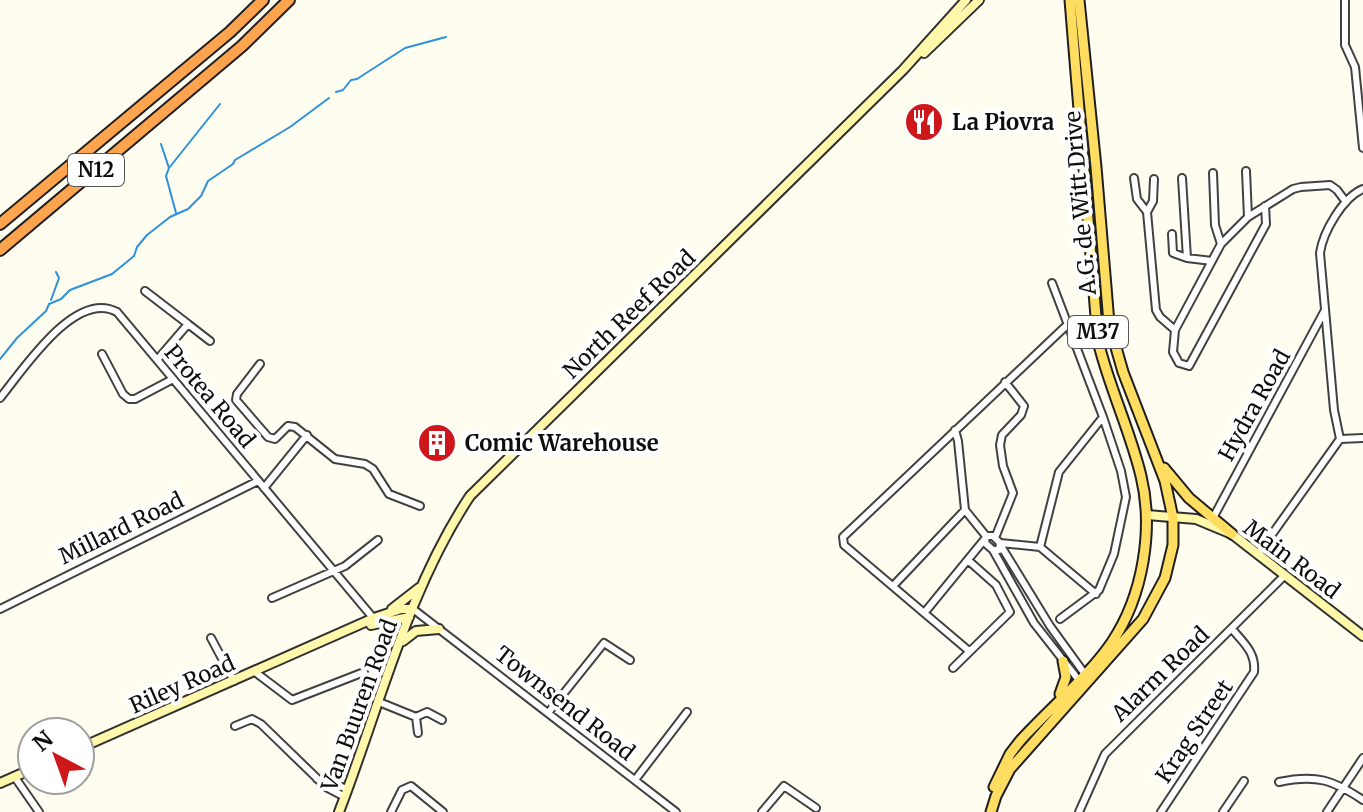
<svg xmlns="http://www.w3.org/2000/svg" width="1363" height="812" viewBox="0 0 1363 812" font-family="Merriweather,serif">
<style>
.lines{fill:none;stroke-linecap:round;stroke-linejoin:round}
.stream{stroke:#2d91dc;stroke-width:2}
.street-casing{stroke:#414141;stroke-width:10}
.secondary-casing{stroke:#303030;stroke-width:12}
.primary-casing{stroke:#1f1f1f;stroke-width:13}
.highway-casing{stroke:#1f1f1f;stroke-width:14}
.street{stroke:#fff;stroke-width:6}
.secondary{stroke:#fff8ab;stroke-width:8}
.primary{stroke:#ffdd60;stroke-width:9}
.highway{stroke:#ffa44e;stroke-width:10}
.labels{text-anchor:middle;stroke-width:8;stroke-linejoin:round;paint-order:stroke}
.shield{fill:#fff;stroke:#565656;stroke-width:2}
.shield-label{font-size:20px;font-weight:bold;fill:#0e0e0e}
.poi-label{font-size:22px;font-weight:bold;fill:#0e0e0e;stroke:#fff;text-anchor:start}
.street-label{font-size:22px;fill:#0e0e0e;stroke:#fff}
</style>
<rect width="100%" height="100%" fill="#fffcf0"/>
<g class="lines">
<path class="stream" d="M336,92L343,90L351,80L357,79L405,48L446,37
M161,144L169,168
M176,213L166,176L169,168L220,104
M51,300L59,278L56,272
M0,359L17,338L46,311L49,304L61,299L70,290L112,274L134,256L137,247L147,235L170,217L188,209L201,196L208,181L233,164L235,160L290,127L329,98"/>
<g class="street-casing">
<path id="street" d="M1345,0V45L1355,67L1363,148
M1246,171L1248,217
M1213,173L1215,225L1221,244
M1134,178L1137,199L1147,212L1156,310L1160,317L1175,330L1221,244L1248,217L1293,189L1301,187L1330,185L1337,190L1346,202
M1182,178L1187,258L1212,261
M1147,212L1153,201L1154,179
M1172,234L1173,253L1187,258
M1052,283L1103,417L1121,471L1126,497L1114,554L1099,590L1060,619
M145,291L188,324L157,360
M188,324L210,341
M1175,330L1173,352L1179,363L1189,366L1266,224L1265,206
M102,354L123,394L129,399H135L173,379
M260,364L237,394L236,400L268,437L275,439L288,426L295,427L335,459L365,464L373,469L389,494L420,506
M0,398C23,370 75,289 117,312L374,619
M1340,439L1334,410L1320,253C1323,232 1343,197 1363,189
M1340,439L1363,438
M264,488L307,435
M965,510L986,536
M1213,518L1325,310
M995,538L1013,493L1003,466L1000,445L1002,435L1021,415L1024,406L1005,382
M1000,543L1040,547L1096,594
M1001,546L1050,626L1087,677
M1040,547L1059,472L1103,417
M993,550H999L1000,543L993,536H986L985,543L993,550L1034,623L1081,683
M1258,554L1340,439
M893,586L965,510L958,441L955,430
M272,598L345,566L378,540
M0,609L258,481
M413,609L676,812
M925,612L984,540
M211,638L234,681
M969,651L844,545L843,537L1067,325
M953,668L1010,612L996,585L969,561
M255,672L292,700L364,672
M379,702L416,717L427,712L442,720
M548,713L604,643L630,660
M416,717L418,733
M235,726L252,719L261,724L326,787L345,797
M14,776L39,812
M317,779L348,789
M635,780L687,712
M1279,782C1316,774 1333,780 1363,800
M391,812L402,790L411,786L443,812
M762,812L784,786L816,808
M1079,812L1105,754L1285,575
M1161,812L1254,672C1256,653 1244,643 1232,629
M1223,812L1244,781
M1327,812L1363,758"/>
</g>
<g class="secondary-casing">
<path id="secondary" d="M924,53L979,0
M1147,515L1196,519L1232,534L1363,636
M392,609L419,588
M371,625L409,617
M403,641L416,631L439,629
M80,748L374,618L401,609H413
M0,783L32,769
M339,812C380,706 407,591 470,496L903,70L966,0"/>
</g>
<g class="primary-casing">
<path id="primary" d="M1164,468L1189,498L1232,534
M1060,694L1066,677L1063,661
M994,787L1010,754L1020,741C1048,710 1090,675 1112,642C1143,596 1154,529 1141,476C1130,430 1109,387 1098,341L1070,0
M991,812L996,796L1010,769L1143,619L1165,578L1173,545V518L1165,481L1123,372L1109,323L1096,167L1079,0"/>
</g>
<g class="highway-casing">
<path id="highway" d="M0,224L230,32L263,0
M0,250L242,46L289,0"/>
</g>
<use href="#street" class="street"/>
<use href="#secondary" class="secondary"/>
<use href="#primary" class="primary"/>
<use href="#highway" class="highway"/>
</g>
<defs>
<g id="restaurant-disc" transform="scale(2)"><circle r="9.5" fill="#ce171a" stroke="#fff"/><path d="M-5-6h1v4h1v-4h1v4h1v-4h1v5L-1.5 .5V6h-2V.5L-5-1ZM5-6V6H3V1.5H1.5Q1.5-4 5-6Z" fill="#fff"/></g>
<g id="building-disc" transform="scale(2)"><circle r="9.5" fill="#ce171a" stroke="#fff"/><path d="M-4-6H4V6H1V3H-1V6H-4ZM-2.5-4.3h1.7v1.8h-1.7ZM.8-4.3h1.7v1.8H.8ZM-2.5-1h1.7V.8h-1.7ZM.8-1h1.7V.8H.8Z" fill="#fff"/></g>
</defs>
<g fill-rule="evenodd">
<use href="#restaurant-disc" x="924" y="122"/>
<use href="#building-disc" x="437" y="443"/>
</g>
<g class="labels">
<g class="shield">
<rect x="68" y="154" width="56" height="32" rx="6"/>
<rect x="1068" y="316" width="60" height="32" rx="6"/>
</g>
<g class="shield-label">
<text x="96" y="177">N12</text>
<text x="1098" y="339">M37</text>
</g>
<g class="poi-label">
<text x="952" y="130">La Piovra</text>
<text x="465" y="451">Comic Warehouse</text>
</g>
<g class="street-label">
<text transform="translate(1080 203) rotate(-95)" y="8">A.G. de Witt Drive</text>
<text transform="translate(629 314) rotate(-44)" y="8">North Reef Road</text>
<text transform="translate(210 396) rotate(50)" y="8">Protea Road</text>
<text transform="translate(1254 405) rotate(-61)" y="8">Hydra Road</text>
<text transform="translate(121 528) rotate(-26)" y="8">Millard Road</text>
<text transform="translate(1292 559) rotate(37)" y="8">Main Road</text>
<text transform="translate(1160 674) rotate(-44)" y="8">Alarm Road</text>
<text transform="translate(182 684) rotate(-24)" y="8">Riley Road</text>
<text transform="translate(565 703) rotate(38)" y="8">Townsend Road</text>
<text transform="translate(359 705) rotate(-70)" y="8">Van Buuren Road</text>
<text transform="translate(1194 731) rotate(-56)" y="8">Krag Street</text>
</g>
</g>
<g transform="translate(56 756) rotate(319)"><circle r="38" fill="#ffffff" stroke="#9f9f9f" stroke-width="2"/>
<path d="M0-6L14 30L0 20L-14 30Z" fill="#ce171a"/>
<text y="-12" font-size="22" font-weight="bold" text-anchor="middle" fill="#0e0e0e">N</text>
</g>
</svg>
